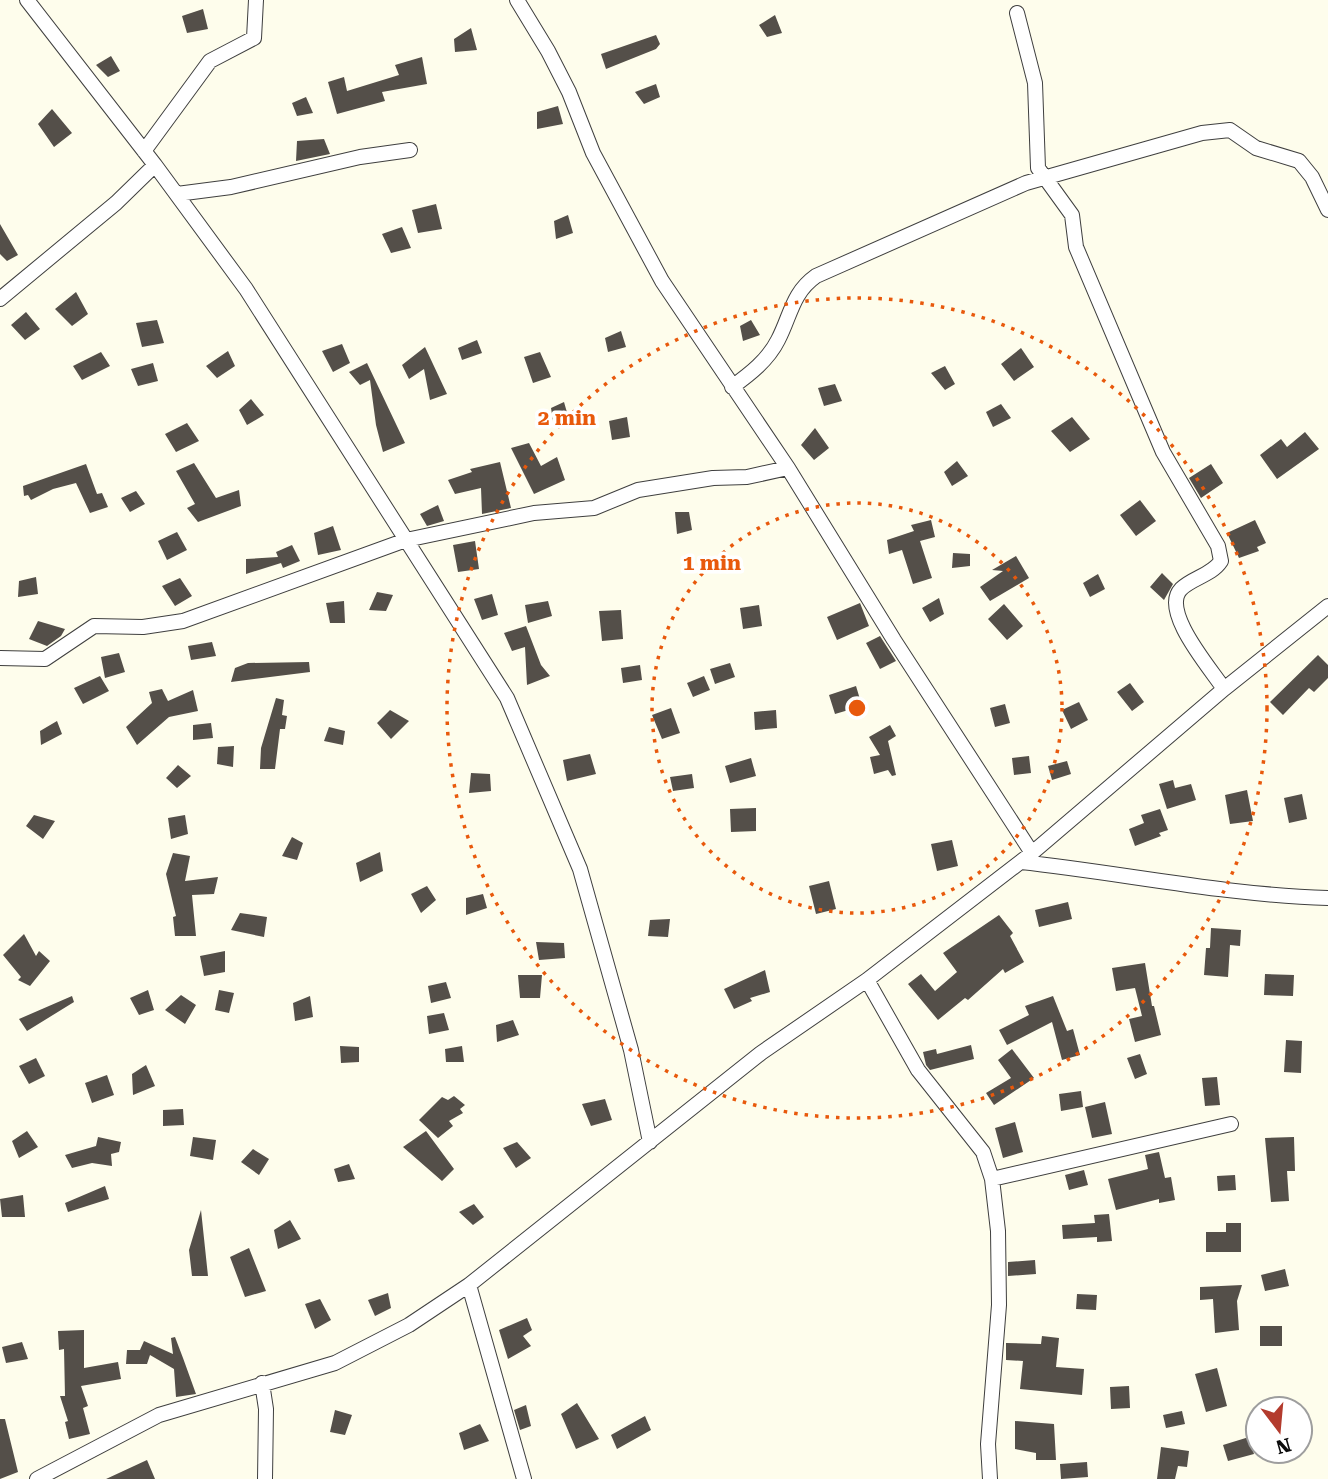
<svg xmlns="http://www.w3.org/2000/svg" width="1328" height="1479" viewBox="0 0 1328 1479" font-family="'Roboto Serif',serif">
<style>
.building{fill:#544f49}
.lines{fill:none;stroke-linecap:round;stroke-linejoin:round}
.minor-casing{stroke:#3f3f3f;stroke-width:16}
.minor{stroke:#fff;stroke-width:14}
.ring{fill:none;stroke:#e8590c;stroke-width:3.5;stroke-dasharray:3.5 7}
.centre{fill:#e8590c;stroke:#fff;stroke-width:3.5}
.ring-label{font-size:21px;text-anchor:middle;font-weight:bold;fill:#e8590c;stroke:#fff;stroke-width:7;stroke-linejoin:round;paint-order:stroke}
</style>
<rect width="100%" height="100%" fill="#fefdec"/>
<path class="building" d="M203,9L208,29L187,33L182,16Z
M775,15L782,33L767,37L759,25Z
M471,28L477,50L455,52L454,39Z
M656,35L660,44L656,49L606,69L601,54Z
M111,56L120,71L108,77L96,65Z
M422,57L427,84L382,92L385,101L337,114L328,82L344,77L347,91L399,75L395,65Z
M656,84L660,97L644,104L635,92Z
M306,97L313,113L297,116L292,103Z
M558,106L563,124L537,129V112Z
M52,109L72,133L54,147L38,124Z
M324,139L330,154L296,161L297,141Z
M436,204L442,229L418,233L412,210Z
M568,215L573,233L556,239L554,221Z
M0,224L18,255L7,261L0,254Z
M402,227L411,248L391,253L382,234Z
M76,292L88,314L72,326L55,309Z
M26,312L40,329L25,340L11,325Z
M157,320L164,343L142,347L136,323Z
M751,320L760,335L743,341L740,326Z
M621,331L626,347L608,352L605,338Z
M477,340L482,353L462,360L458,348Z
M342,344L350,363L333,372L322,351Z
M425,347L447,394L430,400L424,369L409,379L402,365Z
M1021,348L1034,367L1014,381L1001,364Z
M228,351L235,366L217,378L206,366Z
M101,352L110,366L82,380L73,366Z
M540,352L551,377L533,383L524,357Z
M153,363L158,381L138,386L131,369Z
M367,363L405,443L383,452L376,425L370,380L360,385L349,372Z
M945,366L955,384L945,390L931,373Z
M835,384L842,401L824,406L818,388Z
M251,399L264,415L247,425L239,410Z
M564,402L570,423L554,427L551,408Z
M1001,404L1011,418L993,427L986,412Z
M627,417L630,437L612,440L609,421Z
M1072,417L1090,439L1070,452L1051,431Z
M187,423L199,441L176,452L165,434Z
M815,428L829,448L814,460L801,445Z
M1305,432L1319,449L1277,479L1260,455L1281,439L1287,447Z
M529,443L541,466L557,457L565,480L534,494L511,448Z
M957,461L968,476L952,486L944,472Z
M500,462L511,508L482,514L481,488L455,494L448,480L472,472L470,469Z
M194,463L216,498L239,490L241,506L198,522L187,508L195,504L176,471Z
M86,464L97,494L102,493L108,507L90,513L76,483L53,489L31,500L28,495L24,496L23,486Z
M1211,464L1223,483L1201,498L1189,478Z
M136,491L145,504L130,512L121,498Z
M1140,500L1156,521L1136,536L1120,515Z
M438,505L444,521L427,526L420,514Z
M675,512H689L692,530L677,534Z
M931,520L935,537L920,541L932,578L913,584L902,550L889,554L887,540L914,531L911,525Z
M1255,520L1266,543L1257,547L1259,551L1239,558L1227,533Z
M333,526L341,550L318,555L314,533Z
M177,532L187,550L167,560L158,541Z
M475,541L479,569L458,572L453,545Z
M292,545L300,561L283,568L281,563L246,574V559L278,557L276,552Z
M953,553L970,554V566L952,568Z
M1016,556L1029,578L990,601L980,587L1003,571L992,570Z
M1162,573L1173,584L1164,600L1150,587Z
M1098,574L1105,589L1090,597L1083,583Z
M36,577L38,594L18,597L19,581Z
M180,578L192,596L175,606L162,586Z
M377,592L393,595L386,611L369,610Z
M492,594L498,615L482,620L474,599Z
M939,598L944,614L930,622L922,608Z
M344,601L345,623H330L326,603Z
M548,601L552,616L528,623L525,605Z
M860,603L869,626L837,640L827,617Z
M1004,604L1023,626L1007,640L988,619Z
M759,605L762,626L743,629L740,608Z
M621,610L623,639L602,641L599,611Z
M38,621L65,629L61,636L47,646L29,639Z
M526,626L541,665L550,676L527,685L525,647L512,651L504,633Z
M880,636L896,661L880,669L866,643Z
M212,642L216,656L191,660L188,646Z
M119,653L125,672L105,678L101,657Z
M1318,655L1328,665V678L1314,692L1309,688L1283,715L1270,702Z
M309,662L310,672L231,682L235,668L248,663Z
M730,663L735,677L715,684L710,669Z
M640,665L642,680L623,683L621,668Z
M100,676L109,691L83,704L74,688Z
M704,676L710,690L693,697L687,683Z
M1130,683L1144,702L1132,711L1117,692Z
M856,686L862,706L835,714L829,695Z
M162,689L168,701L193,690L198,711L169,717L137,745L126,727L152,703L149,692Z
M276,698L284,700L282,715L287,716L285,729H280L275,769H260L261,748Z
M1079,702L1088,720L1071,729L1062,710Z
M1005,704L1010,723L995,727L990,708Z
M671,708L680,733L662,739L652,715Z
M390,710L409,721L391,739L377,723Z
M776,710L777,728L755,730L754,712Z
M57,721L62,734L41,745L40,731Z
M211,723L213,738L193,740V725Z
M890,725L896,736L888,741L896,775L892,776L888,770L874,774L870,757L880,755L869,737Z
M329,727L345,731L343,745L324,741Z
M234,746L233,767L217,764L218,747Z
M590,754L596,774L567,781L563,760Z
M1029,756L1031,773L1014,775L1012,758Z
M751,758L756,776L730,783L725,766Z
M1067,761L1071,774L1052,780L1048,766Z
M178,765L191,776L177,788L166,778Z
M471,773L490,774L491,791L469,793Z
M692,774L694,788L673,791L670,777Z
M1173,780L1175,788L1191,784L1196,800L1167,809L1159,784Z
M1247,790L1253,821L1230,824L1225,795Z
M1302,794L1307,819L1289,823L1284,798Z
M756,808V831L731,832L730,809Z
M1160,809L1168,830L1159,833L1161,836L1135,846L1129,829L1144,823L1141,815Z
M34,815L55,821L43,839L26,826Z
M185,815L188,834L171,839L168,818Z
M292,837L303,843L297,860L282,856Z
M952,840L958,866L937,871L931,844Z
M380,852L383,871L360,882L356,863Z
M173,853L190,856L185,881L218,877L214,894L192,895L196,936H175L173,917L176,916L166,874Z
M829,881L836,909L816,914L809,886Z
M427,886L436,900L421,913L411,894Z
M483,894L487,908L466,915V898Z
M1068,902L1072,919L1039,927L1035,910Z
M240,913L267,917L264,937L231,930Z
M999,915L1013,933L1010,936L1024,962L1005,973L1003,969L968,1000L965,998L938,1020L908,984L921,974L935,991L957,972L943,953Z
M670,919L668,937L648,936L650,920Z
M1211,928L1241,930L1240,946L1230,945L1228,977L1204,975L1206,948H1210Z
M24,934L36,956L39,951L50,961L30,986L18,980L21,977L3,955Z
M536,942L564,943L565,958L539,960Z
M225,951V972L204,976L200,956Z
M1145,963L1152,1006H1154L1161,1035L1135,1042L1129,1019L1142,1016L1135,988L1116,991L1112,968Z
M765,970L770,992L750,998L752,1001L734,1009L724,989Z
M1265,974L1294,975L1293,996L1264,995Z
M518,975H542L540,998H520Z
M446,982L451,998L431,1003L428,986Z
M148,990L154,1010L139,1015L130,998Z
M219,990L234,993L229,1013L215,1010Z
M181,995L196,1005L185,1024L165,1010Z
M72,996L74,1002L27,1031L19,1019Z
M310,996L313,1017L295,1021L293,1003Z
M1053,996L1067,1031L1073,1029L1080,1055L1062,1060L1052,1022L1007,1045L999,1030L1029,1015L1025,1006Z
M444,1013L449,1030L429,1034L427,1016Z
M513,1020L519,1035L497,1042L496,1025Z
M1286,1040L1302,1041L1301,1073L1284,1072Z
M971,1045L974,1059L930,1070L926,1065L923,1052L936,1049L937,1054Z
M340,1046L359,1047V1062L341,1063Z
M462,1046L464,1062H446L445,1049Z
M1012,1049L1034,1078L994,1105L986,1093L1011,1078L998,1060Z
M1140,1054L1147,1074L1135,1079L1127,1058Z
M36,1058L45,1076L29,1084L19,1066Z
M146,1065L155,1086L133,1095L132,1074Z
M107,1075L114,1095L92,1103L85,1083Z
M1217,1077L1220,1105L1205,1106L1202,1078Z
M1081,1091L1083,1107L1061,1111L1059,1094Z
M454,1096L465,1105L460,1109L463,1113L449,1121L453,1126L438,1138L419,1120L442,1097L448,1100Z
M605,1099L612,1120L591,1126L582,1104Z
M1105,1102L1112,1134L1092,1138L1085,1107Z
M183,1109L184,1125L163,1126V1110Z
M1015,1122L1023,1152L1003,1158L995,1128Z
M27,1131L38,1147L19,1158L12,1141Z
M426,1131L454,1169L442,1181L403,1147Z
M98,1137L121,1142L119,1152L111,1154L112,1166L92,1163L72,1168L65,1155L96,1146Z
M193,1137L216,1140L213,1160L190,1156Z
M1294,1137L1295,1171H1287L1289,1201L1271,1202L1265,1138Z
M517,1142L531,1158L516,1168L503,1148Z
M253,1149L269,1159L259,1175L241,1162Z
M1159,1152L1165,1178L1171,1177L1175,1200L1159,1203V1199L1116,1210L1108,1179L1148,1169L1145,1155Z
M349,1164L355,1179L338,1182L334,1169Z
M1084,1170L1088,1185L1069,1190L1065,1175Z
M1235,1175L1236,1190L1218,1191L1217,1176Z
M105,1186L109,1199L68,1212L65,1203Z
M23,1195L25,1217H2L0,1199Z
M474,1204L484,1217L473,1225L459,1212Z
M201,1210L208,1276H192L189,1250Z
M1109,1214L1112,1241L1097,1242V1237L1063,1239L1062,1225L1095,1223L1094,1215Z
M290,1220L301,1239L278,1249L274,1230Z
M1226,1223H1241V1252H1206V1232H1226Z
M249,1248L266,1291L245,1297L230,1257Z
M1035,1260L1036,1274L1008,1276V1262Z
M1285,1269L1289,1286L1265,1291L1261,1275Z
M1242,1285L1237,1301L1239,1330L1215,1333L1213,1299L1200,1300V1287Z
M388,1293L391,1308L375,1316L368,1300Z
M1077,1294L1097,1295L1096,1310L1076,1309Z
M320,1299L331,1320L315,1329L305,1304Z
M527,1318L532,1330L523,1336L531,1346L508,1359L499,1330Z
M1260,1326H1282V1346H1260Z
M84,1330V1368L118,1362L121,1379L81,1386L88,1406L83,1408L90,1434L69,1439L65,1422L68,1421L60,1396H65L64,1349L59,1350L58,1331Z
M1042,1336L1059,1338L1056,1367L1084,1369L1082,1395L1020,1389L1023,1361L1006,1360V1343L1041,1344Z
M175,1337L183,1358L196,1394L176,1397L174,1369L150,1355L147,1364H126L127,1350H140L144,1341L173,1354L171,1338Z
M22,1342L28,1359L6,1363L2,1347Z
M1217,1368L1227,1406L1206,1412L1195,1374Z
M1129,1386L1130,1408L1111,1409L1110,1387Z
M577,1403L599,1439L576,1449L561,1414Z
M526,1405L531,1426L520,1430L514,1410Z
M335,1410L352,1415L345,1435L330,1432Z
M1182,1411L1185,1424L1166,1428L1163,1415Z
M645,1416L651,1430L617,1449L611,1435Z
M0,1419H5L18,1472L0,1479Z
M1015,1421L1054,1424L1056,1460H1036V1453L1015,1449Z
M480,1424L489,1441L464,1450L459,1433Z
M1249,1437L1254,1454L1228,1461L1223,1445Z
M1161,1447L1189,1451L1187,1467L1178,1466L1175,1479H1157Z
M147,1460L155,1479H106Z
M1087,1462L1088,1477L1061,1479L1060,1464Z"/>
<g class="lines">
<g class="minor-casing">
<path id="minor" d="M27,0L155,165L246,289L507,698L580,869L631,1050L650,1142
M517,0L548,51L569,92L593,153L662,281L788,468L894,640L1032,853
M1017,13L1035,83L1038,168L1072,215L1076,247L1163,452L1218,546L1221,561C1212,575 1192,578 1181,589C1160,611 1211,669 1224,689
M144,151L210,61L254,38L256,0
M177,194L231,187L360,157L410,150
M0,299L116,203L155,165
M732,387C750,374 768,360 778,340C791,315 792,293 816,276L1026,183L1202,133L1230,130L1256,148L1299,161L1312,177L1328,210
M0,658L45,659L94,626L143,627L183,621L406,540L534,513L594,508L638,490L713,478L747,477L788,468
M1021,862C1123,873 1225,895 1328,898
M867,980L918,1070L983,1152L992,1179L998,1231L999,1305L988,1444L990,1479
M992,1179L1231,1124
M469,1285L524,1479
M262,1383L266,1409L265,1479
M37,1479L159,1415L335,1363L409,1325L469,1285L761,1053L867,980L1032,853L1224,689L1328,606"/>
</g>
<use href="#minor" class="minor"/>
</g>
<g class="ring">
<circle cx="857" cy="708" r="205"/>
<circle cx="857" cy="708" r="410"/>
</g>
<circle cx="857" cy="708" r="10" class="centre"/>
<g class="ring-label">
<text x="567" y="425">2 min</text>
<text x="712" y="570">1 min</text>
</g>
<g transform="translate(1279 1430) rotate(164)"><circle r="33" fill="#ffffff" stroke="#9e9e9e" stroke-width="2"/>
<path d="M0-5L12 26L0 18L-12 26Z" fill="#b33b2d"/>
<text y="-10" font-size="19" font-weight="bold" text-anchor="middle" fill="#0c0c0c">N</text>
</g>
</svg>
